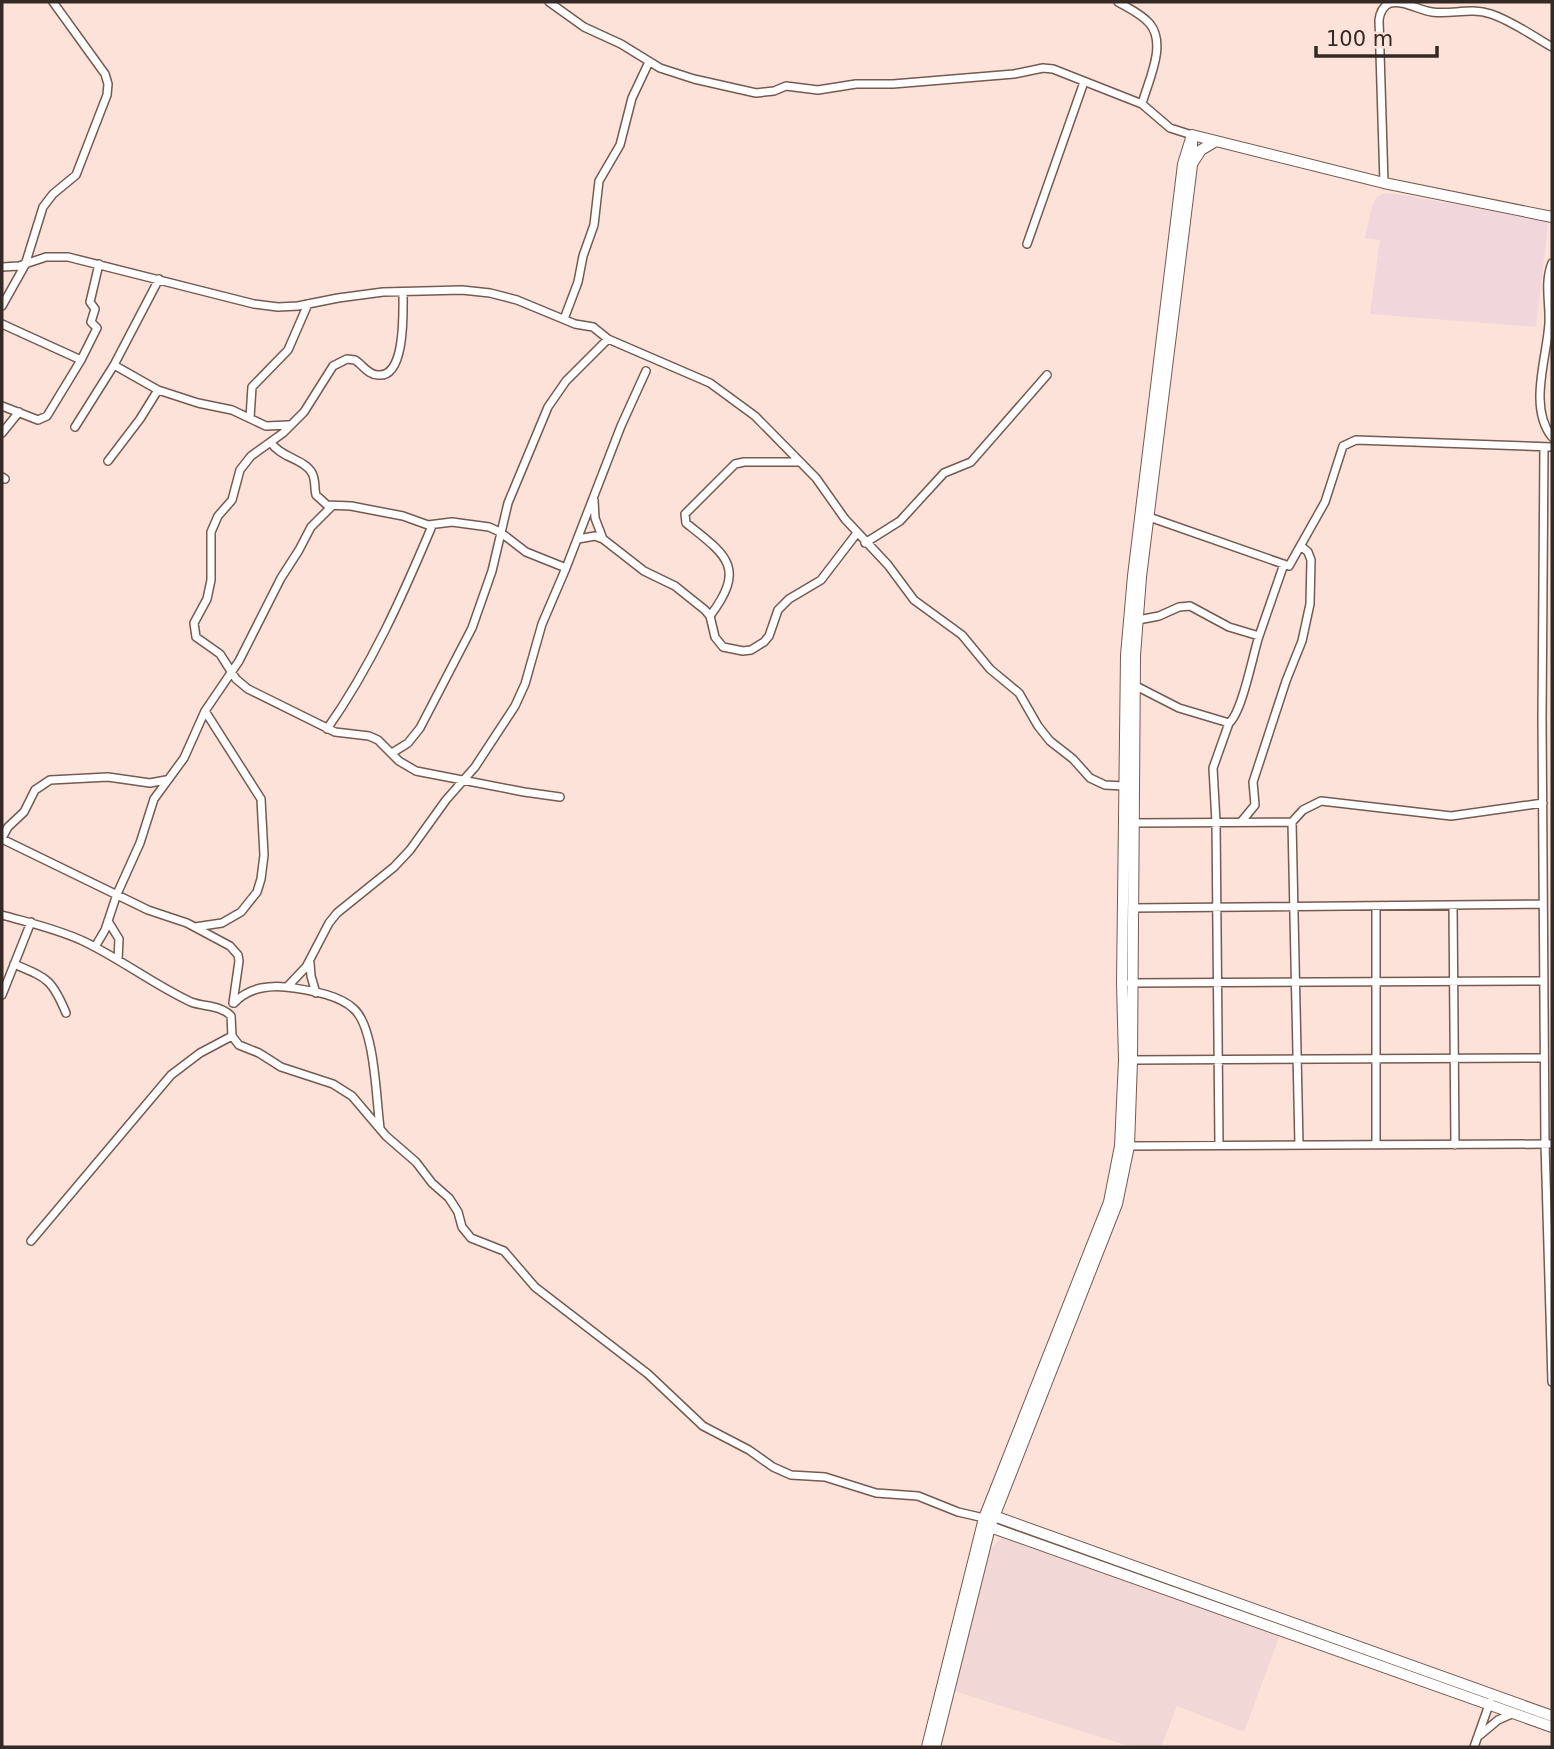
<svg xmlns="http://www.w3.org/2000/svg" width="1554" height="1749" viewBox="0 0 1554 1749" font-family="'DejaVu Sans',sans-serif">
<style>
.education{fill:#f2d7d7}
.medical{fill:#f1d7dc}
.lines{fill:none;stroke-linecap:round;stroke-linejoin:round}
.street-casing{stroke:#745a50;stroke-width:10}
.secondary-casing{stroke:#745a50;stroke-width:12}
.street{stroke:#fff;stroke-width:7}
.secondary{stroke:#fff;stroke-width:10}
</style>
<rect width="100%" height="100%" fill="#fce2d9"/>
<path class="education" d="M1009,1534L1281,1632L1244,1732L1177,1706L1161,1747H1132L954,1691L988,1552L1000,1539Z"/>
<path class="medical" d="M1392,193L1545,220L1548,224L1536,327L1370,314L1380,240L1365,238L1372,206L1376,198L1382,194Z"/>
<g class="lines">
<g class="street-casing">
<path id="street" d="M549,2L584,27L621,44L660,68L694,79L756,93L774,91L786,86L818,90L856,84H893L1014,74L1043,68L1053,69L1142,104L1170,128L1192,135
M1118,2C1128,8 1142,14 1150,24C1167,45 1148,81 1142,104
M1384,183L1379,20C1380,12 1383,6 1390,3C1404,0 1418,10 1432,12C1452,15 1470,7 1491,14C1512,21 1533,36 1552,47
M1027,244L1084,82
M1552,263C1544,283 1550,302 1549,323C1547,358 1528,407 1552,437
M2,267L19,266L46,257H68L254,304L278,307L298,306L338,298L383,292L462,290L490,293L517,300L575,324L593,327L608,339L710,383L755,416L816,478L845,519L888,565L914,600L962,635L990,669L1019,693L1038,726L1050,741L1073,759L1090,778L1105,785L1124,786
M403,292C403,311 406,378 378,375C368,375 363,365 355,360L347,359L333,366L304,412L283,433L251,456L240,470L232,500L218,516L211,532V580L207,599L194,623L196,637L220,654L236,679L248,689L335,732L369,736L378,740L399,761L416,771L524,792L560,797
M2,306L25,265L43,207L53,194L76,175L107,95L108,84L105,74L53,2
M564,319L578,282L583,256L594,225L599,181L620,145L632,98L649,62
M2,324L81,360
M114,365L158,390L198,403L232,410L266,426L289,425
M2,406L38,420L47,416L81,360L97,328L91,322L95,309L90,302L99,264
M250,418L252,387L288,350L308,304
M75,427L114,365L159,279
M2,433L19,412
M271,443C282,458 304,459 312,473C316,480 314,488 316,495L327,505L351,506L403,516L428,525L452,522L489,527L500,532L526,552L566,568
M1544,447L1542,719L1545,1144L1552,1382
M108,461L140,419L158,390
M2,477L5,479
M594,500L595,518L603,539
M1149,517L1289,566L1325,502L1343,446L1356,440L1552,447
M578,539L595,536L603,539L644,571L675,586L705,610L710,616L715,637L723,647L743,651L751,650L764,642L769,636L778,610L789,599L821,580L857,533
M865,543L900,521L944,473L971,462L1047,375
M710,616C747,567 726,555 686,523L685,514L735,464L744,462H800
M1138,620L1159,616L1179,607L1190,606L1229,627L1259,636L1284,564
M1134,685L1179,708L1229,723C1242,713 1253,654 1259,636
M327,729C372,665 402,597 432,526
M392,753L408,743L420,728L472,628L492,571L508,503L548,407L566,381L608,339
M1241,822L1255,805L1253,782L1286,681L1302,641L1310,604L1311,560L1308,552L1301,546
M1133,823L1292,822
M2,838L8,827L24,812L35,790L50,780L108,777L150,783L166,780
M2,839L148,910L187,923L230,946L238,955L239,961L233,1003
M1453,905L1455,1145
M1376,906V1145
M1132,908L1543,904
M2,915C30,923 57,929 83,941C121,959 154,985 191,1002C204,1007 221,1005 231,1016L232,1036L239,1045L259,1053L281,1067L333,1084L352,1096L386,1136L416,1162L432,1183L449,1198L458,1212L462,1227L471,1238L504,1251L535,1287L648,1374L703,1426L749,1450L773,1467L791,1475L825,1477L876,1493L918,1496L958,1512L984,1518
M108,921L119,939L118,960
M195,927L222,923L241,912L257,892L261,879L264,855L261,799L205,711
M95,947L105,930L117,894L140,843L154,799L184,758L205,711L239,661L281,578L299,550L311,527L332,506
M310,963L311,976L316,993
M14,964C47,978 52,979 66,1013
M1130,983L1544,981
M287,987L306,967L329,923L337,913L394,867L410,850L446,800L475,767L515,706L525,684L542,624L566,568L621,426L646,371
M2,995L31,922
M234,1003C249,987 272,984 294,988C313,991 339,995 354,1009C375,1028 376,1098 380,1128
M1132,1060L1544,1058
M1219,1145L1216,822L1213,768L1229,723
M1299,1145L1292,822L1303,810L1321,801L1451,816L1543,803
M1125,1146L1552,1144
M31,1241L171,1075L200,1053L232,1036
M1480,1735L1498,1720L1514,1713
M1474,1747L1490,1702"/>
</g>
<g class="secondary-casing">
<path id="secondary" d="M1192,135L1384,183L1552,217
M1192,164L1201,150L1216,141
M1552,1716L994,1516L984,1518L990,1527L1552,1727
M927,1747L984,1518L1109,1202L1120,1146L1124,1060L1122,983L1126,655L1133,576L1183,164L1192,135
M935,1747L990,1527L1117,1204L1129,1146L1132,1060L1135,655L1141,577L1192,165V142"/>
</g>
<use href="#street" class="street"/>
<use href="#secondary" class="secondary"/>
</g>
<rect width="1554" height="1749" fill="none" stroke="#352925" stroke-width="7"/>
<path d="M1316 46v10h121v-10" fill="none" stroke="#352925" stroke-width="3.5"/>
<text x="1326" y="46" font-size="21" fill="#352925" stroke="#fce2d9" stroke-width="5" paint-order="stroke">100 m</text>
</svg>
